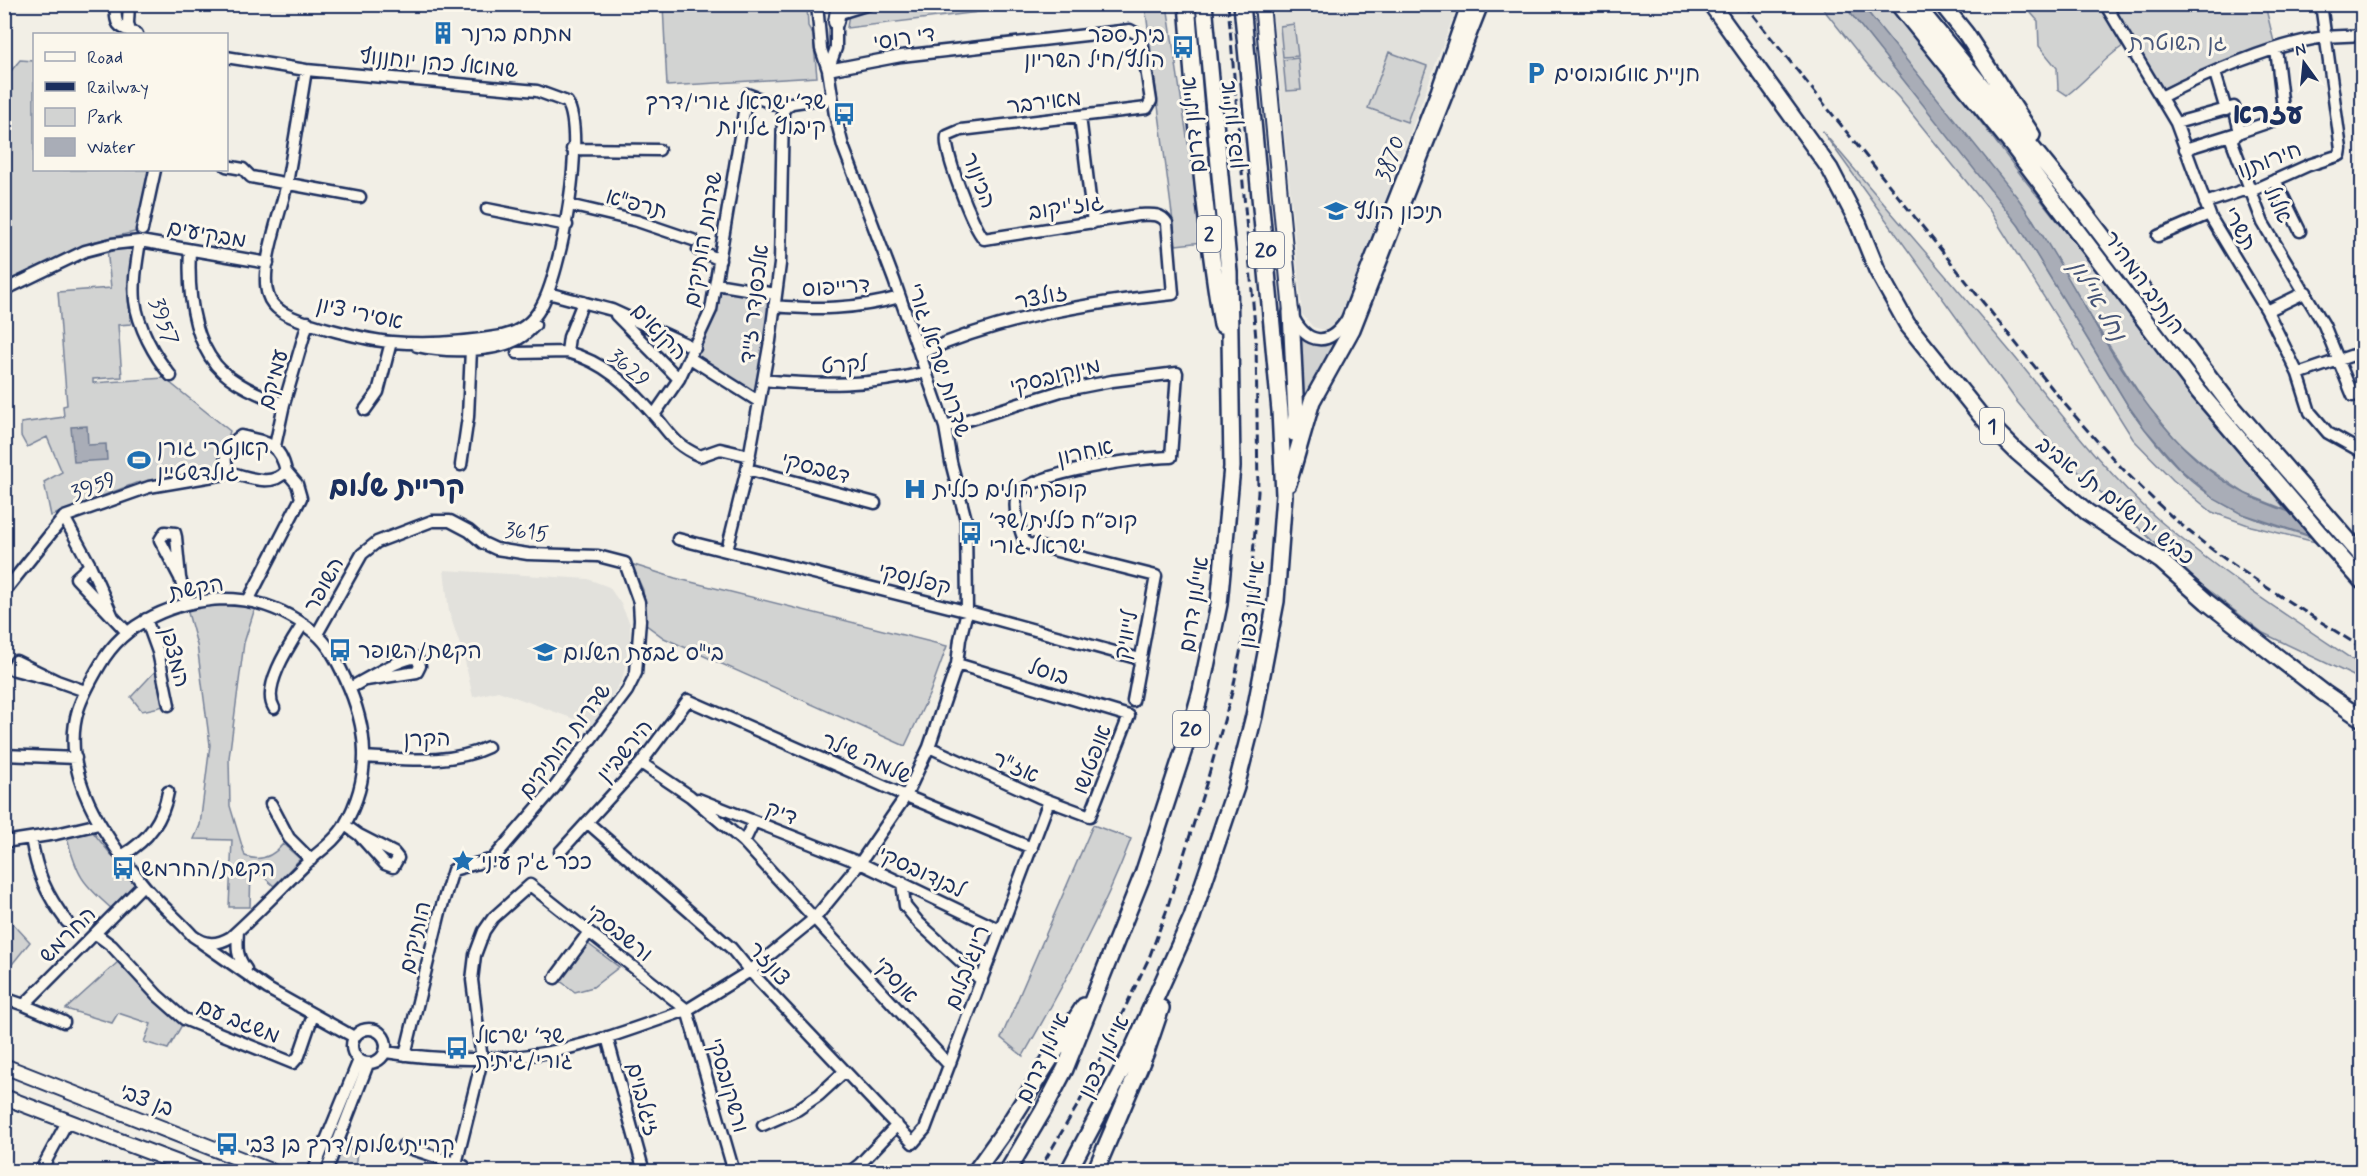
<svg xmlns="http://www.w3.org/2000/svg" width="2367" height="1176" viewBox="0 0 2367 1176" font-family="Mynerve,'Playpen Sans Hebrew',sans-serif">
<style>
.built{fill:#e2e1dc}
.green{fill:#d2d3d2;stroke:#768198;stroke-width:1.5}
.water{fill:#a9adb7;stroke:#707b93;stroke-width:1.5}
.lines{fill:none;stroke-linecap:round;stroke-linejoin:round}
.minor-casing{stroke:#1b2f5e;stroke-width:15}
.major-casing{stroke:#1b2f5e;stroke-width:18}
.highway-casing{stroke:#1b2f5e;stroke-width:20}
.minor{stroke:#fbf7ec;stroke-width:10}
.major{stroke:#fbf7ec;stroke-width:14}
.highway{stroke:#fbf7ec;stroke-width:15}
.rail{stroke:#1b2f5e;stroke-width:3;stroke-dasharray:9 4.5;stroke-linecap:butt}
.labels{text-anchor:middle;stroke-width:6;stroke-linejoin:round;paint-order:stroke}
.shield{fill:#fbf7ec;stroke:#5e6b89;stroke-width:1.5}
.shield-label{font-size:21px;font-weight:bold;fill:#1b2f5e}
.poi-label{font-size:22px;fill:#1b2f5e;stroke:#fbf7ec;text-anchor:start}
.street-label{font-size:22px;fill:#1b2f5e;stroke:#fbf7ec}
.park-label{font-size:22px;fill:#49587b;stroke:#fbf7ec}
.water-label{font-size:24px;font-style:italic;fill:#465579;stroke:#fbf7ec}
.district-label{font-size:28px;font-weight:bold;fill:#1b2f5e;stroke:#fbf7ec}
</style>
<rect width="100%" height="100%" fill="#f2efe6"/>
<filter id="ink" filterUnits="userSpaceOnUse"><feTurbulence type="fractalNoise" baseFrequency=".0167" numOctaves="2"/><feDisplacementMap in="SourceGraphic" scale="12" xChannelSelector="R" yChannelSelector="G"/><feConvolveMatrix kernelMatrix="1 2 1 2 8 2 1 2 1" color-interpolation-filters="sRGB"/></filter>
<g filter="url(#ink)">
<path class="built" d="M1272,5H1456L1454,15L1342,315L1338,323L1325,330L1313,327L1302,314Z
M444,570L588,579L609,587L621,604L630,624V647L622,680L593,726L498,691L473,697L464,657L449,612Z"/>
<path class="green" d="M663,5H807L808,26L813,35L817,77L667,86Z
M850,5H1037L847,28Z
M1145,5H1167L1203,242L1176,245Z
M1820,5H1844L2001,201L2019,226L2127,404C2156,446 2191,490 2239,512C2262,523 2288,529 2313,538L2315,542L2251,526L2212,512L2173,480L2133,439L1990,211L1899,98L1868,65Z
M1862,5H1892L2021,175L2286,510L2246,494L2209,469L2177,441L2146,404L2091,317L2033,220Z
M2041,5H2099L2123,46C2102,60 2087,80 2067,95L2058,89L2057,68L2039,46L2038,21L2031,13Z
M2112,5H2265L2275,46L2183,79L2162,89Z
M1294,24L1298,56L1283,57L1280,26Z
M1389,52L1427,66L1407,122L1368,108Z
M1298,58L1301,90L1286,91L1283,60Z
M20,60L34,61V170H152L139,231L92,242L5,282L6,77Z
M1822,131C1885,206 1950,280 2013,355C2060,412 2104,472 2160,521C2223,575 2294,620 2362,666V680L2263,633L2188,574L2066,460L2018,403Z
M132,246V286L127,287L131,324L118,325L122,377L93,379V383L164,378L230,431L218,473L136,483L51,516L44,482L62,472L47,437L27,447L21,436V423L64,417L63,406L67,405L58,292L111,288L107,248Z
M719,288L773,295L757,396L697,356L715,312Z
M1297,332L1324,344L1334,341C1326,363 1317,381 1302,399Z
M631,564L675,578L947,646L929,695L905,746L664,638L645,624L643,590Z
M208,604H243L255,608L244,643L229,758L230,806L245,856C260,862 273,856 283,844L300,859L274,886L251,866L250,907H229L232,840L194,839L200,825L210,745L197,645L187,609Z
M161,665L169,705L142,711L131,697Z
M1093,825L1131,839C1102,915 1063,986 1023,1056L1001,1038Z
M92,831L135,884L112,909C83,884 77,876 67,838Z
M5,910L6,916L30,942L5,973Z
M587,943L619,967L593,987L575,992L559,980Z
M118,962L182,1025L168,1049L144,1042L151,1024L118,1013L112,1023L66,1009Z
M339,1147L357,1151L355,1169L361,1171H336L330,1169Z"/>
<path class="water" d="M1844,5H1862L2017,197C2086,291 2137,438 2246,494C2282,512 2324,523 2362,536V553L2240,513L2216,500L2179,468L2145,429L2127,404L2019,226Z
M87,426L88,445L106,444L107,460L74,462L71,427Z"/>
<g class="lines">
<g class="minor-casing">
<path id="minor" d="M116,4C114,27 119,27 137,34
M129,4L128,23L130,32
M2105,4L2176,123L2211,218L2267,311L2298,374L2310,412L2328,433L2362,452
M837,14L869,4
M2276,49L2284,117L2240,132L2231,139L2263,223L2324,325L2353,396L2362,393
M226,57L306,70L537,91L567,102C587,133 561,274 541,307C533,322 519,332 502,336C467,342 428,345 392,342C370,341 301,324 282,312C276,308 270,302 268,295C259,268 281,212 287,183C294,145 300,107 306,70
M828,70L901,56L1130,30L1141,36L1151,101L1147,108L961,130L947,136C943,151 973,227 984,239L1138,215C1150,215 1160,212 1167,223L1173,294C1087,303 1000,318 921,353
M828,70L836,48V15
M2215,73L2226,110
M2161,97C2205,74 2276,43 2326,37C2338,36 2350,36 2362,35
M1080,116L1093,223
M2176,123L2234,107L2240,132L2185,149
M572,149L659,150
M226,166L243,169L251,177L360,197
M2275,180L2300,231
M2205,203L2241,191H2251L2309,165L2340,155L2341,149L2321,4
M569,205L637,221L693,240
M487,209L567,225
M142,230L155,170
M2158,236L2209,214
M140,241C137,261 133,281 135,301C138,326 154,356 171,376
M190,250C188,289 191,334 216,365C232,384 262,396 284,404
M698,250L720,260
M716,284L776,294
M4,290L85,251L112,244L140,241L268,263
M548,293L612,310L695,348
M583,302L569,337L567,352C604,362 628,385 653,414C671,434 673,444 700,456L720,449L750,456
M774,306C818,310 857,309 900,297
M2267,311L2306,292
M616,315L679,379
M1292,315C1307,346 1330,347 1347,319L1437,90L1467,4
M417,346C443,352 491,353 516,340C524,337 529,331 535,325
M517,353L567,352
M690,358L758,401
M2298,374L2362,352
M763,380C821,386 870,386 927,372
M365,410L378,392L391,342
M654,415L679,379L711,310L747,94L785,108
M945,427L1061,391L1112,381L1177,373L1171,457C1142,457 1036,472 1019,493C1010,504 1021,532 1025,543L1156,576L1133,701
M241,436C266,442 280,443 286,471C272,488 249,477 231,473C219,459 229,444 241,436Z
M275,446L284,404L308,322
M461,465L468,417L471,349
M747,469L875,503
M64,517L90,565
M678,539L973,613L1140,659
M727,550L747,469L770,341L780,264L783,111L787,106L792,103L832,97
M180,578L160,540L165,532L175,533L176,537L180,578L187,604
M4,592L64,517L149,487L231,473
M224,599C259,599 288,611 315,633C329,644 338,663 345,678C368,728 373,776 344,826C336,840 321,850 309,861C283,886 258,913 231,937C217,945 206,946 193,936C177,918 157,902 142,883C105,837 59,773 78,710C83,694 92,679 100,665C125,621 175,601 224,599Z
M249,599L301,498L297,484L286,471
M113,617L90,565L76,578L127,632
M146,619L158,652L169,705
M317,634L362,554L377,542L432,521H450L469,531L483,543L496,549L528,554L598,556L625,563L639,602L640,620L636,673L627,691L554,788L493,859L453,870L440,912L405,1055
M57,681L11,669L16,661L57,681L85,691
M350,688C365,680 402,656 417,658L420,666L417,672L366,680
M274,708C261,687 291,643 303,624
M929,747L1039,797L1090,816L1129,716L957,664
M4,755L76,758
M364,757C405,759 451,765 488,747
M641,763L690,796L744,842L949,1065
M698,799L860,863L1000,930
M271,804L289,838L311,860
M587,822L731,948L750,971L913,1143L925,1129L1049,801
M345,825L359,835L394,853L398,858L393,867L385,864L359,835
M31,838C37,874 46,894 67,922
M4,842L56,834L99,824
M744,842L754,821
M560,852L641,763L688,700L906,796L1032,848
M123,855C147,841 163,821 168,792
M902,882L905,906L919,923L982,981
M238,931C237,947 236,956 246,969
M96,934L112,946L157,995L184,1019L293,1063L299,1056L313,1015
M202,943L268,989L354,1037
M555,978L589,932
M4,998L24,1005
M64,1022L24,1005L143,885
M352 1046a17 17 0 1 1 34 0a17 17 0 1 1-34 0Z
M607,1037L644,1172
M386,1052C442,1061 499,1062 555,1051C600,1042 643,1025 687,1010L750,971L815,918L860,863L906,796L929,747L957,664L960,639L967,611L966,520L951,462L945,427L894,280L843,146L835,115L828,70L821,49L817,4
M763,1125L797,1110L819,1095L844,1072
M403,1146L464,1166
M456,1164L482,1060L472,980L475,955L484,931L493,918L530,885L687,1010L734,1172
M40,1172L67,1122
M313,1172L359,1060
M326,1172L368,1064
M850,1172L860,1164L897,1125"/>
</g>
<g class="major-casing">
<path id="major" d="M1262,4L1291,312
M836,22L839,4
M4,1066L273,1172
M4,1097L202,1172"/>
</g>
<g class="highway-casing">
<path id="highway" d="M1187,4C1196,111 1204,219 1222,325
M1711,4L1830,169L1858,223L1877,270L1907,324L1981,416L2017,452L2087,512L2161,561L2207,602L2249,635L2324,693L2362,719
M1898,4L2012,145L2199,392L2320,534L2362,581
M1915,4L2082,209L2229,403L2362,556
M1942,4L1966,34L2032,135
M1291,312L1296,415L1294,433
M1288,484L1312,401L1352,329L1480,4
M975,1172L1005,1130L1084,1006
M1007,1172L1043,1111L1065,1069L1143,874L1189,734L1201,691L1219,604L1232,467L1229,272L1204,4
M1068,1172L1129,1057L1192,917L1236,787L1254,716L1276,601L1284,495L1280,411L1242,4
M1095,1172L1146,1052L1161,1008"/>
</g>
<use href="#minor" class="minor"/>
<use href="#major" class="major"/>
<use href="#highway" class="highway"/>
<path class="rail" d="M1744,4L2063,402C2103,449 2144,494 2191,533C2244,576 2305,611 2362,648
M1038,1172L1080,1101L1149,958L1166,912L1207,781L1233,689L1242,643L1250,593L1258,492L1256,339L1228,4"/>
</g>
</g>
<defs>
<g id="building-bare" transform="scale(1.8)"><path d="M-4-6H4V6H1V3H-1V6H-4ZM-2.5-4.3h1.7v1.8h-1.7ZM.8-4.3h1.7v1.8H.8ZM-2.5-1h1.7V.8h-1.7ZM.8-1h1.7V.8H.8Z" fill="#1f6fb2" stroke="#fbf7ec" stroke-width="2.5" paint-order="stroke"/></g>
<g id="bus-bare" transform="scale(1.8)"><path d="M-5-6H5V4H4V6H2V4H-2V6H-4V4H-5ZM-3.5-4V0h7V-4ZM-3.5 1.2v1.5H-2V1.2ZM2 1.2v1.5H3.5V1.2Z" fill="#1f6fb2" stroke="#fbf7ec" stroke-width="2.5" paint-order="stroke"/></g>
<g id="parking-bare" transform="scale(1.8)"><path d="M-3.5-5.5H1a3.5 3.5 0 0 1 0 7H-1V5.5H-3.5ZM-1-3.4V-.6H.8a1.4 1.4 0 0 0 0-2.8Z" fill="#1f6fb2" stroke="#fbf7ec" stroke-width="2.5" paint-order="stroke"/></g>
<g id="school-bare" transform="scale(1.8)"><path d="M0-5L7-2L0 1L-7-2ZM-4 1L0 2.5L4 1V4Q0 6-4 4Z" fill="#1f6fb2" stroke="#fbf7ec" stroke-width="2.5" paint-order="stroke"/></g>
<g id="stadium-bare" transform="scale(1.8)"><path d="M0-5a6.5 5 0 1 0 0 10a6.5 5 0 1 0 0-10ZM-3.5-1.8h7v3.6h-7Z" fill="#1f6fb2" stroke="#fbf7ec" stroke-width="2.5" paint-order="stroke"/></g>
<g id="hospital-bare" transform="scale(1.8)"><path d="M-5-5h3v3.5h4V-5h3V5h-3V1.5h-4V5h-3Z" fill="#1f6fb2" stroke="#fbf7ec" stroke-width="2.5" paint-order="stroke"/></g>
<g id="sight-bare" transform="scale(1.8)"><path d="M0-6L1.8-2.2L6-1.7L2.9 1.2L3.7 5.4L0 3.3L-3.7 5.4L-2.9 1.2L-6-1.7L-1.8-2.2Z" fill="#1f6fb2" stroke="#fbf7ec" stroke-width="2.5" paint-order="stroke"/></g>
</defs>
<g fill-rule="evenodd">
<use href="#building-bare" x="443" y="33"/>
<use href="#bus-bare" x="1183" y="47"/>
<use href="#parking-bare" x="1536" y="73"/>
<use href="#bus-bare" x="844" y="114"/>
<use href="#school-bare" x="1336" y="211"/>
<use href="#stadium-bare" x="139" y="460"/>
<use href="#hospital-bare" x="915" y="489"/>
<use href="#bus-bare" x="971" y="533"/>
<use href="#bus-bare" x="340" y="650"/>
<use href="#school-bare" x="545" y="652"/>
<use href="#sight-bare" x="463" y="861"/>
<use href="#bus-bare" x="123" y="868"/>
<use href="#bus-bare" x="457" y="1048"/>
<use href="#bus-bare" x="227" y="1144"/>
</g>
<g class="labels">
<g class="shield">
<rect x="1197" y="216" width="24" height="36" rx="4.5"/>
<rect x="1248" y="232" width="36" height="36" rx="4.5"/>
<rect x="1980" y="408" width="24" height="36" rx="4.5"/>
<rect x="1173" y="711" width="36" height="36" rx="4.5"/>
</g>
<g class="shield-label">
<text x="1209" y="241">2</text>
<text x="1266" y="257">20</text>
<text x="1992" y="433">1</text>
<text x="1191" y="736">20</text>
</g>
<g class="poi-label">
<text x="461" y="41">מתחם ברנר</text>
<text x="1165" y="42" text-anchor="end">בית ספר<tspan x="1165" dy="25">הולץ/חיל השריון</tspan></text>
<text x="1554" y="81">חניית אוטובוסים</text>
<text x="826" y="109" text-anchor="end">שד׳ ישראל גורי/דרך<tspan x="826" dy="25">קיבוץ גלויות</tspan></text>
<text x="1354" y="219">תיכון הולץ</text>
<text x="157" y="455">קאנטרי גורן<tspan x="157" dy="25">גולדשטיין</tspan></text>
<text x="933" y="497">קופת חולים כללית</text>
<text x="989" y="528">קופ״ח כללית/שד׳<tspan x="989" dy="25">ישראל גורי</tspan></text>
<text x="358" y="658">הקשת/השופר</text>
<text x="563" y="660">בי"ס גבעת השלום</text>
<text x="481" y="869">ככר ג'ק עיני</text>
<text x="141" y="876">הקשת/החרמש</text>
<text x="475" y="1043">שד׳ ישראל<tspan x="475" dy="25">גורי/גיתית</tspan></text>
<text x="245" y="1152">קריית שלום/דרך בן צבי</text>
</g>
<g class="street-label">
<text transform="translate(904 37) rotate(-9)" y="8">די רוסי</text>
<text transform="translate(439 62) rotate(5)" y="8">שמואל כהן יוחננוף</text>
<text transform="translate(1044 101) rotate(-7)" y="8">מאירבר</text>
<text transform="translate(1192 125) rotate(-96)" y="8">איילון דרום</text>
<text transform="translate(1231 125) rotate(-96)" y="8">איילון צפון</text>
<text transform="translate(1389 158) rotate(-69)" y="8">3870</text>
<text transform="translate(2269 159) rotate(-21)" y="8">חירותנו</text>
<text transform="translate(980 180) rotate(69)" y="8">הכינור</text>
<text transform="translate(637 203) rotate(15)" y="8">תרפ"א</text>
<text transform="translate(2279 204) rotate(65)" y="8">אלול</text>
<text transform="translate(1066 206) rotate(-8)" y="8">גוז'יקוב</text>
<text transform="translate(2241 228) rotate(60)" y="8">תשרי</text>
<text transform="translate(207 233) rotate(10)" y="8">מבקיעים</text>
<text transform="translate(702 239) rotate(-80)" y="8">שדרות הותיקים</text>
<text transform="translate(2145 282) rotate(54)" y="8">הנתיב המהיר</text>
<text transform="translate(836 286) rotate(-4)" y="8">דרייפוס</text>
<text transform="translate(1041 296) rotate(-12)" y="8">זולצר</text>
<text transform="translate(753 304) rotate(-83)" y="8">אלכסנדר זייד</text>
<text transform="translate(360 312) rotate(12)" y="8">אסירי ציון</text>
<text transform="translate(165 321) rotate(70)" y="8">3957</text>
<text transform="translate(660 331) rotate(46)" y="8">הקנאים</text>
<text transform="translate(940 360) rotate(72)" y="8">שדרות ישראל גורי</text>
<text transform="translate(844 364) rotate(-3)" y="8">לקרט</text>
<text transform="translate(630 367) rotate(40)" y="8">3629</text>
<text transform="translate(1055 375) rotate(-14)" y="8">מינקובסקי</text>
<text transform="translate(272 379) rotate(-75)" y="8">עמיקם</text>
<text transform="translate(1085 451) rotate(-13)" y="8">אחרון</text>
<text transform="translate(816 467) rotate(15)" y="8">דשבסקי</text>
<text transform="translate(93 485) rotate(-21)" y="8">3959</text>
<text transform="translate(2116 500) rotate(38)" y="8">כביש ירושלים תל אביב</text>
<text transform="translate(527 531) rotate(7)" y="8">3615</text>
<text transform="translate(915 578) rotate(14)" y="8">קפלנסקי</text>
<text transform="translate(323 584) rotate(-61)" y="8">השופר</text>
<text transform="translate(196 587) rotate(-10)" y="8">הקשת</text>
<text transform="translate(1193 604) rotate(-81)" y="8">איילון דרום</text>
<text transform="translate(1251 604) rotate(-83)" y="8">איילון צפון</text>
<text transform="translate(1125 635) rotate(-79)" y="8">לייוויק</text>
<text transform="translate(176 657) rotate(75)" y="8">המצפן</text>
<text transform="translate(1049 671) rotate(17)" y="8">בוסל</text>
<text transform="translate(427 738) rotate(-2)" y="8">הקרן</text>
<text transform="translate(564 740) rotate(-53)" y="8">שדרות הותיקים</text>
<text transform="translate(624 750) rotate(-50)" y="8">הירשביין</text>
<text transform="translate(867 757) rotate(24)" y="8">שלמה שילר</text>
<text transform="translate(1091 759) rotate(-69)" y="8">אופטושו</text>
<text transform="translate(1016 766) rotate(24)" y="8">אז"ר</text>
<text transform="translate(782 812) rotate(21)" y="8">דיק</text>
<text transform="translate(922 871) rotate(25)" y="8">לבנדובסקי</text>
<text transform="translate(620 932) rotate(39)" y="8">ורשבסקי</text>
<text transform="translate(67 934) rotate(-45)" y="8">החרמש</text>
<text transform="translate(414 937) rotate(-76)" y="8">הותיקים</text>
<text transform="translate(770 963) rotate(48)" y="8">צונזר</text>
<text transform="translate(966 967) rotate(-69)" y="8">רינגלבלום</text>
<text transform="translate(897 979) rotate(48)" y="8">אנסקי</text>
<text transform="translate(239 1020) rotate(22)" y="8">משגב עם</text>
<text transform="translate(1103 1056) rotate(-64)" y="8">איילון צפון</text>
<text transform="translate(1042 1057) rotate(-65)" y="8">איילון דרום</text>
<text transform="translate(729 1085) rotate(74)" y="8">ורשקובסקי</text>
<text transform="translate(147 1099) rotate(21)" y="8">בן צבי</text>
<text transform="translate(644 1099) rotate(75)" y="8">זיגלבוים</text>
</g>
<g class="park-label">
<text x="2178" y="50">גן השוטרת</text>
</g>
<g class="water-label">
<text transform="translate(2098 300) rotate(60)" y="8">נחל איילון</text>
</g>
<g class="district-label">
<text x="2268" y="123">עזרא</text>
<text x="397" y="496">קריית שלום</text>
</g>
</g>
<rect width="2367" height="1176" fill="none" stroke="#fbf7ec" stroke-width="24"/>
<rect x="12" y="12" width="2343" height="1152" fill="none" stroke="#1b2f5e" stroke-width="2" filter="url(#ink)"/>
<rect x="33" y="33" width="195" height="138" fill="#fbf7ec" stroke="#a1a7b3" stroke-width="1.5"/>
<rect x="45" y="52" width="30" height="9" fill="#fbf7ec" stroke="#a1a7b3" stroke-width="1.5"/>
<text x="87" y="63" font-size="18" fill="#1b2f5e">Road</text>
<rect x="45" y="82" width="30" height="9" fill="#1b2f5e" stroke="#a1a7b3" stroke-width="1.5"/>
<text x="87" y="93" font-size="18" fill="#1b2f5e">Railway</text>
<rect x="45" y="108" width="30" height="18" fill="#d2d3d2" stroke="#a1a7b3" stroke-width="1.5"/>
<text x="87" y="123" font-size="18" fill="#1b2f5e">Park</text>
<rect x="45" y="138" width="30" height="18" fill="#a9adb7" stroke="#a1a7b3" stroke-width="1.5"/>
<text x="87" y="153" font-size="18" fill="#1b2f5e">Water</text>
<g transform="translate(2304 63) rotate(345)" stroke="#fbf7ec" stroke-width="4.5" paint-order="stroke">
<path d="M0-4.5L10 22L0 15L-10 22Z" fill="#1b2f5e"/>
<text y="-9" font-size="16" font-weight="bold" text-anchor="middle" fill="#1b2f5e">N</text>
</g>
</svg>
